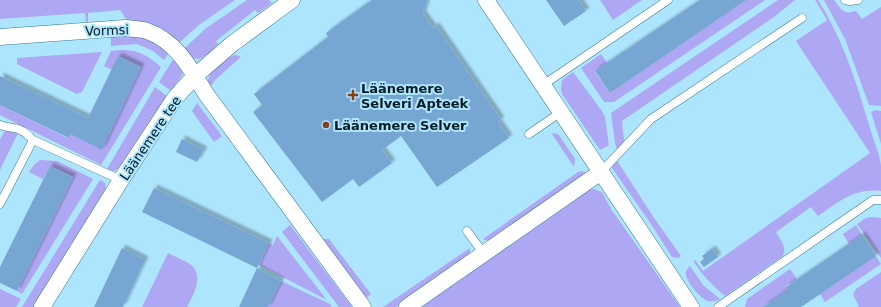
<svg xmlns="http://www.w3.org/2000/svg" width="881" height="307" viewBox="0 0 881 307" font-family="'DejaVu Sans',sans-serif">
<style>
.green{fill:#aea7f3}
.building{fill:#78a6d2;filter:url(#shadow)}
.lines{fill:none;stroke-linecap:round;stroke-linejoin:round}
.service-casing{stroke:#327894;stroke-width:9}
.minor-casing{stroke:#327894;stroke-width:17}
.service{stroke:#fff;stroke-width:8}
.minor{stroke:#fff;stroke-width:16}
.poi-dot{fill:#854017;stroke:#aee5fe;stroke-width:1.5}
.labels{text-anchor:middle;stroke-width:4;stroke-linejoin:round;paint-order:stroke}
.street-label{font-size:13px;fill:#001b26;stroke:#aee5fe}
.poi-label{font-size:13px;font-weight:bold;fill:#001b26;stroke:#aee5fe;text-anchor:start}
</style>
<defs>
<filter id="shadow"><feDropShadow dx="3.5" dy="-3.5" stdDeviation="1" flood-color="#0004"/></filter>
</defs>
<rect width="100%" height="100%" fill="#aee5fe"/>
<path class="green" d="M0,0H235L199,25L179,43L141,22L127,20L120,10L88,13V23H86L85,13L0,19Z
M247,0H269L272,3L258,13L255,10L216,41L218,44L208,54L199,59L190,58L183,50L205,29Z
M600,0H642L613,20Z
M746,0H765L614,102H604L581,68L601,54L607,63L595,72L610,93Z
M778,0H795L774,17L622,121L624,139L626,143L617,150L615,143L611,113Z
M815,0H818C843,39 857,84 870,128C873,140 880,154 881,166C881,174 881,183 881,191C854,188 839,202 818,216L811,207L776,232C781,241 787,246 783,256L725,296C712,285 702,275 694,262L695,260L703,271L870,153L796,41L827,20Z
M824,0H834C842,10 843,15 856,11L862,19L881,7V106L869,105L845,39Z
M111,35L146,37L170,52L164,60L153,51L137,44L111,46Z
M120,50C139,50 147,55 161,67L101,165L0,115V105L68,138L70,134L102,149L141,67L118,56L112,70L104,66L111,51Z
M102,52L82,92L77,94L17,64V58Z
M236,55L241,57L216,79L210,87C208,83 207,81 209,77C211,69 228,56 236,55Z
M174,58L183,72L181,77L171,91L159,82Z
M573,72L602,111L605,117L609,145L600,150L562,94L561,89L562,80Z
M155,87L167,96L118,169L114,171L107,169Z
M197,103L222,136L214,142L192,111Z
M876,110L881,111V144L871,112Z
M5,131L18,133L0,170V139Z
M554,133L559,135L575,159L574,167L552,134Z
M616,159L654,218L681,256L679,258L672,257L651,224L612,168L613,163Z
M40,160L57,161L93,179L22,294L17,291L73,177L50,166L43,179L29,172L34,165Z
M581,171L585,172L584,175L492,240L488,241L483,239L578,172Z
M100,180L105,183L106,189L34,307H22Z
M594,189L602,192L611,209L680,307H421L589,190Z
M871,217L881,218V258L857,224L866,218Z
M290,225L352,307H339L282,232Z
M856,225L862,235L849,244L843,234Z
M277,236L327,300L259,265L269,243L273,245Z
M324,239H329L371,294L366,298L322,244Z
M470,248V255L396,307H383Z
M168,253C175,257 184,260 190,264C205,276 193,295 187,307H142Z
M876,256L881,264L825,302L820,294Z
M690,266L703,285L720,299C716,301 712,302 708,301C700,299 684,279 686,272C686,271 689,267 690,266Z
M790,269L797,279L786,286L788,290L763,307H745L747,299Z
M881,272V307H859L853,294L856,289Z
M281,281L330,304L332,307H268Z
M0,289L21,299L16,307H0Z"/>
<path class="building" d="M372,0H427L423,14L433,28L436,26L501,120L498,122L509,138L437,187L401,136L382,150L392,163L359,187L353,179L322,202L253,112L262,105L254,94L328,37L326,33Z
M546,0H578L586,11L564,26Z
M700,0H746L610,93L595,71Z
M118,56L141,67L102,150L70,134L69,138L0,105V76L88,118Z
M182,139L204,150L197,162L176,152Z
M50,166L73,177L17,291L0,283V267Z
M154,188L269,243L257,268L281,281L268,307H239L257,268L142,212Z
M862,235L876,256L801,307H763L788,290L786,287Z
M122,248L145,260L123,307H94Z
M712,249L718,257L704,267L700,262L704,259L702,256Z"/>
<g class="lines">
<g class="service-casing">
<path id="service" d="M845,0L850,1L858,0
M543,85L668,0
M0,125C5,127 8,127 13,128C21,128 28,135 33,140
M529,134L561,112
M601,172L651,119L802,18
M0,204L33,140L121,180
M467,231L484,254
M718,307L873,200H881"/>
</g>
<g class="minor-casing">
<path id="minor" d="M486,0L691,307
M0,37L125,28C132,29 141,29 147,31C176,41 191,69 206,94L363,307
M42,307L121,180L175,98L195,76L232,44L292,0
M407,307L601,172"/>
</g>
<use href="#service" class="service"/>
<use href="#minor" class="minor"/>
</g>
<g class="poi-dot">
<path d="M351 89h4v4h4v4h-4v4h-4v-4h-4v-4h4z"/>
<circle cx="326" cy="125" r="4"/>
</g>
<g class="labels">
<g class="street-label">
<text transform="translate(107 30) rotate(-2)" y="5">Vormsi</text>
<text transform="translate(150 138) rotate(-56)" y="5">Läänemere tee</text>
</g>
<g class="poi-label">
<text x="361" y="93">Läänemere<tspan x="361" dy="15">Selveri Apteek</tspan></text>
<text x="334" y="130">Läänemere Selver</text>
</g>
</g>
</svg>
